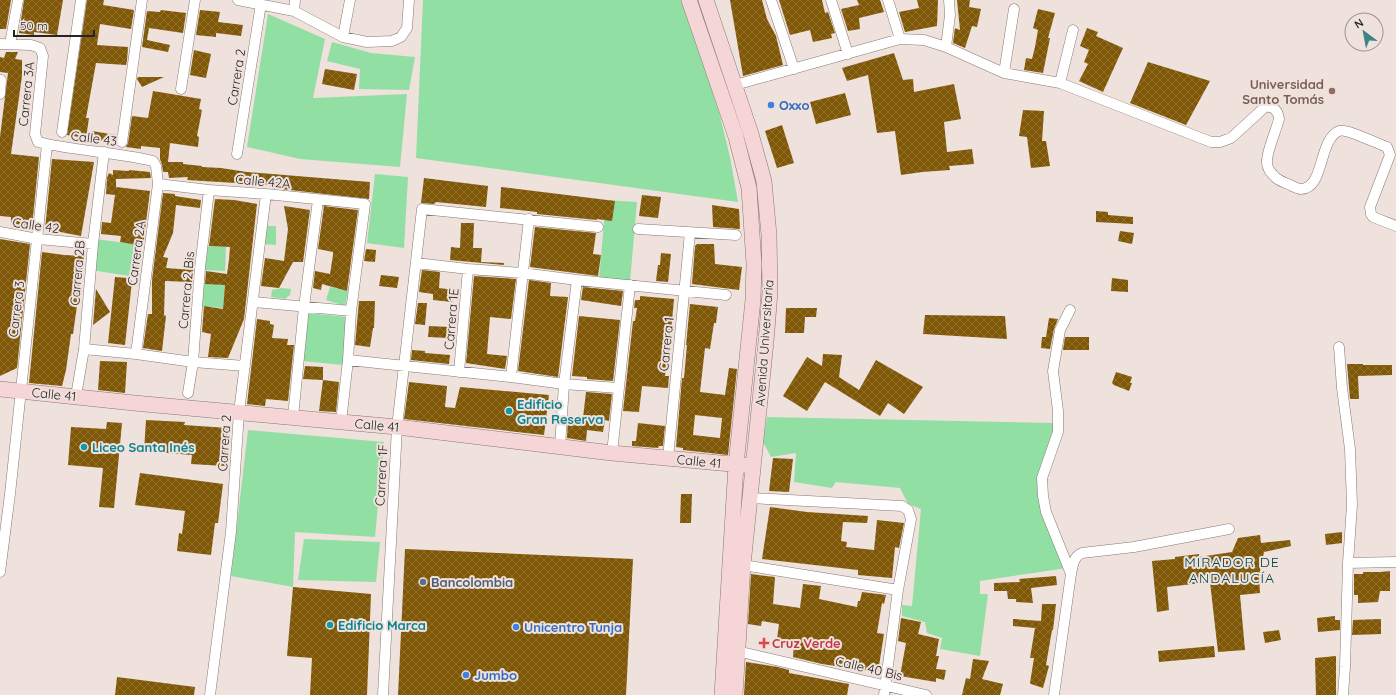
<svg xmlns="http://www.w3.org/2000/svg" width="1396" height="695" viewBox="0 0 1396 695" font-family="Quicksand,sans-serif">
<style>
.green{fill:#92dfa4}
.building{fill:url(#building-cross-hatch);fill-rule:evenodd}
.lines{fill:none;stroke-linecap:round;stroke-linejoin:round}
.street-casing{stroke:#867973;stroke-width:11}
.secondary-casing{stroke:#867973;stroke-width:16}
.street{stroke:#fff;stroke-width:10}
.secondary{stroke:#f6d5d6;stroke-width:15}
.education-dot{fill:#8d6e63;stroke:#efe1db;stroke-width:1.5}
.shop-dot{fill:#3f7fe0;stroke:#efe1db;stroke-width:1.5}
.culture-dot{fill:#0f9aa8;stroke:#efe1db;stroke-width:1.5}
.service-dot{fill:#5c6f8a;stroke:#efe1db;stroke-width:1.5}
.health-dot{fill:#e0444e;stroke:#efe1db;stroke-width:1.5}
.labels{text-anchor:middle;stroke-width:4;stroke-linejoin:round;paint-order:stroke}
.street-label{font-size:13px;fill:#292422;stroke:#efe1db}
.education-label{font-size:13px;font-weight:bold;fill:#785e54;stroke:#efe1db;text-anchor:end}
.shop-label{font-size:13px;font-weight:bold;fill:#366cbe;stroke:#efe1db;text-anchor:start}
.culture-label{font-size:13px;font-weight:bold;fill:#0d838f;stroke:#efe1db;text-anchor:start}
.service-label{font-size:13px;font-weight:bold;fill:#4e5e75;stroke:#efe1db;text-anchor:start}
.health-label{font-size:13px;font-weight:bold;fill:#be3a42;stroke:#efe1db;text-anchor:start}
.neighbourhood-label{font-size:14px;letter-spacing:1px;fill:#04474b;stroke:#efe1db}
</style>
<defs>
<pattern id="building-cross-hatch" width="8" height="8" patternUnits="userSpaceOnUse"><rect width="8" height="8" fill="#7f5705"/><path d="M0 0l8 8M0 8l8-8" fill="none" stroke="#8f7033"/></pattern>
</defs>
<rect width="100%" height="100%" fill="#efe1db"/>
<path class="green" d="M423,0H684L720,116L730,157L738,202L416,158Z
M268,14L325,39L313,98L407,94L400,167L300,159L247,147Z
M332,42L371,53L415,57L409,90L359,89L360,69L327,61Z
M375,174L408,177L404,248L367,243Z
M606,200L637,202L630,282L599,279Z
M263,226H276V245L262,244Z
M95,239L141,245L136,277L91,270Z
M205,246L226,247L225,271L204,270Z
M202,283L225,285L223,308L203,306L200,310Z
M330,287L348,291L345,306L326,300Z
M282,288L291,289L290,295L285,299L271,297L272,290Z
M307,313L348,317L343,365L302,361Z
M767,417L1053,423L1054,434L1039,502L1067,568L980,581V594H988L980,656L940,649L942,638L927,633L925,622L902,616V605L912,606L921,509L908,504L900,488L836,482L832,488L794,482L796,453L771,457L763,442Z
M248,430L384,442L375,537L295,532L293,587L231,576Z
M304,539L380,542L376,582L298,580Z"/>
<path class="building" d="M0,0H11L6,29H0Z
M24,0H63L57,35L34,32V35L19,33Z
M87,0H104L103,5L134,10L131,29L100,24L97,45L128,47L127,61L126,65L96,63L86,118H89L86,138L67,135Z
M730,0H762L767,19L776,36L783,65L743,76Z
M779,0H822L825,13L828,12L835,33L831,34L832,38L813,42L810,30L790,35Z
M857,0H880L884,12L859,18L860,29L848,31L841,9L859,5Z
M917,0H938L937,26L905,32L899,12L919,8Z
M957,0H970L969,7L981,9L977,27L972,26L965,48L953,43L955,28L960,30Z
M1038,9L1055,13L1048,38H1050L1043,73L1024,70L1026,58L1032,59L1035,47L1038,30L1033,28Z
M161,10L186,13L183,33L149,28L147,40L170,45L168,52L142,47L147,11L160,12Z
M200,10L220,12L218,22L243,25L241,36L216,33V37L196,35Z
M1087,28L1098,32L1096,36L1123,48L1103,92L1079,81L1088,64L1084,62L1089,50L1080,46Z
M194,50L211,54L206,78L190,75Z
M6,52H18L15,59L22,60V76L11,154L39,157L32,227L11,223V217L0,216V137L8,73L0,72V57L4,58Z
M894,53L903,80L913,79L914,92L954,84L961,119L944,122L947,152L972,149L974,164L949,166L950,170L922,172L901,175L895,131L877,133L868,75L847,81L842,68Z
M1148,62L1210,81L1186,125L1130,103Z
M325,69L357,74L354,90L322,84Z
M138,77H164L142,87L137,79Z
M153,91L201,99L199,109L202,110L197,136L199,137L198,147L170,143L168,162H183V164L202,166V167L221,168L247,172L370,182L369,199L272,188L270,185L187,180L188,177L169,178L168,172H163L162,165L160,159V148L141,146V149L126,147L128,143L132,116L148,118Z
M845,93L851,115L816,124L810,102Z
M1023,110L1044,111L1042,141H1046L1050,166L1031,168L1027,137L1019,136Z
M782,125L794,163L777,168L765,131Z
M92,131L116,135V143L90,139Z
M52,159L94,162L81,236L45,229Z
M113,170L129,171V170L150,172L151,178L116,179V187L150,191L143,246L120,242L121,236L101,234L102,222L111,223L115,195L106,194L107,178L109,173L113,175Z
M424,178L488,186L486,207L436,202L434,204L421,203Z
M501,187L615,201L612,221L597,219V220L537,214V212L500,208Z
M163,193L175,194V196L201,200L200,208L176,205L173,233L163,257L168,258L166,268L193,270L192,282L165,281L164,315L166,316L162,351L143,348L148,314H152V280Z
M642,195L661,197L658,218L639,216Z
M215,199L234,200L257,204L244,319L228,358L208,357L211,334L202,332L204,306L223,309L225,285L205,284L206,271L227,274L229,260L230,247L209,246Z
M712,205L739,209L740,229L713,227Z
M284,206L310,210L303,262H293L279,288L261,286L265,258L284,261L288,229Z
M324,206L358,210L347,291L322,284L321,290L313,288L315,271L330,274L333,255V252L318,249Z
M1096,211L1108,212V215L1133,217V224L1096,222Z
M461,223H474L473,248H482L481,262L504,263V265L450,260L451,247L460,248Z
M535,227L596,233L593,254L601,255L598,276L530,267Z
M1120,231L1134,233L1132,244L1118,241Z
M0,239L30,244L17,368L0,376Z
M697,244H714L715,264L742,267L739,290L692,284L695,246Z
M366,249L376,250L375,262L364,261Z
M42,252L64,255L84,256L73,334H71L66,370L62,386L29,383Z
M661,253L671,254L668,282L656,281L658,265H660Z
M422,270L440,272L439,288L454,290L452,302L433,300V294L419,292Z
M381,275L399,277L397,288L379,286Z
M474,276L516,279L511,319L490,317L487,354L507,356L505,369L466,363Z
M115,277L127,278L132,281L125,345L108,343Z
M1112,278L1128,280V292L1111,291Z
M529,280L551,283L550,296L568,297L558,377L518,371Z
M583,287L623,291L621,306L581,300Z
M96,289L110,312L93,325Z
M640,296L674,299L669,353H667L665,376H669L668,388L642,386L639,412L623,411L633,321H635L637,308H634L635,300H640Z
M359,301H375L374,328H373L370,347L355,345Z
M418,303H427L425,325L415,324Z
M690,304L718,307L716,323H714L710,349L705,348L700,392L725,395L729,368L737,369L728,455L683,450V448L676,447L682,378H684L687,345H686ZM695,415L722,418L720,438L693,435Z
M786,308H817L816,317H805L804,333H785Z
M925,315L1005,316L1007,339L923,334Z
M579,316L620,320L613,381L587,379V377L572,376Z
M1049,318L1058,319L1054,329L1050,349L1041,348L1042,337H1046Z
M257,319L270,321V324L274,325L272,338L288,339L287,345H294L288,401L266,399L265,406L247,404Z
M429,326L450,327L449,338L428,337Z
M1065,337H1089V350H1063Z
M412,350L425,351V353L450,355L449,364L411,360Z
M823,354L842,355L839,377L859,390L876,360L923,387L904,414L888,403L880,416L825,382L807,411L783,396L807,357L822,366Z
M100,361L127,362L125,393L98,390Z
M1347,364H1363V365H1392V375L1358,376L1359,399H1350Z
M305,366L323,367V380L303,379Z
M1116,372L1132,377L1130,383H1132L1129,391L1114,385L1112,383Z
M323,380L339,382L336,412L319,411Z
M409,382L447,386L445,407L455,408L460,387L549,395L544,435L404,419Z
M586,392L612,394L609,421L605,420L603,432L587,430L586,441L567,438L568,417L583,418Z
M146,420L185,422L184,425L228,428L225,466L191,464L192,455L144,451Z
M107,422L122,423L114,508L99,507L103,468L68,465L71,427L106,429Z
M638,423L665,426L663,446H659L658,448L632,446V441H636Z
M773,458L793,459L789,492L769,491Z
M140,473L223,484L218,523H215L211,555L177,551L179,533L182,534L185,511L135,505Z
M681,494H692L691,523H680Z
M770,507L807,512L868,516L867,523L843,522L841,541L847,542L846,547L874,550L877,520L904,523L899,548L895,547L892,578L858,575V570L762,559Z
M1342,532V543L1326,545L1325,534Z
M1260,535L1261,543L1290,540L1291,546L1264,552L1259,576L1260,593L1240,595L1245,650L1218,652L1210,582L1167,587L1169,610L1157,612L1152,561L1175,559V557L1199,554V557L1232,552L1238,538Z
M405,549L633,559L626,695H398Z
M1390,571V591H1380L1378,602L1358,603V595H1354V574H1363V572H1380Z
M751,574L775,577L773,604L800,608L803,584L821,586L819,599L857,607L858,601H860L862,592L886,595L884,604L882,603L877,633L884,634L878,672L822,664L793,657L794,644L780,643V639H777L779,624L762,621L761,626L748,624Z
M1056,576L1057,585L1031,588L1033,603L1016,602V599H1008L1007,591H994V583L1020,582L1019,579Z
M293,587L371,594L367,695H310L312,658L287,656Z
M1042,604H1056L1053,630H1052L1046,665L1049,666L1043,688L1031,684L1030,683L1034,658H1030L1035,628L1013,626V619L1041,621Z
M1335,616V620H1340V630L1318,632L1317,618Z
M901,618L921,622L918,634L939,639L936,656H939L936,669L946,670L944,680L936,678V682L900,676L906,643L898,641Z
M1381,619V634L1352,635L1353,620Z
M1279,630L1281,640L1265,643L1263,632Z
M1214,646L1215,657L1159,662L1158,651Z
M1336,656V695H1316L1315,658Z
M973,659L989,661L982,679L1003,684L1000,695H962L966,678L970,679Z
M746,662L778,667L789,670V673L849,684L847,695H744Z
M117,677L195,687L194,695H115Z"/>
<g class="lines">
<g class="street-casing">
<path id="street" d="M238,0L294,11L343,37L367,42L392,41L401,37L407,28L409,0
M771,0L794,69
M831,0L848,54
M888,0L900,39
M294,11L295,0
M343,37L350,0
M0,44L31,45L40,48L43,56L35,134L38,142C76,151 115,152 153,161L156,166L158,184L136,354
M10,44L18,0
M946,47L950,15L949,0
M1004,73L1014,9
M0,80H1L0,94
M1060,83L1073,30
M735,85L900,39L924,40L946,47L1004,73L1060,83L1211,142H1220L1231,138L1265,107C1273,106 1278,110 1279,119C1276,131 1268,148 1267,160C1266,168 1271,173 1276,178C1280,181 1285,183 1290,185C1293,186 1297,189 1301,189C1325,188 1318,140 1339,131C1346,128 1378,144 1387,147L1390,155L1370,207L1371,214L1373,217L1396,226
M181,89L195,0
M62,132L81,0
M122,142L142,0
M237,154L261,4
M158,184L209,190L266,194L365,204L351,311L348,360L341,422
M638,229L736,235
M0,232L38,239L93,244
M416,263L468,269L522,273L577,280L726,295
M253,302L351,311
M1070,310L1060,330L1053,371L1058,411V432L1042,478L1043,496L1046,512L1071,574
M1339,347L1342,388L1350,449L1352,505L1348,563L1345,667L1343,695
M84,349L136,354L193,362L245,366
M348,360L511,377L564,384L618,388
M459,372L468,269
M511,377L529,219
M188,393L193,362L200,268L209,190
M76,396L84,349L93,244L104,152
M293,417L304,307L318,200
M560,447L564,384L577,280
M612,453L630,285
M668,458L690,233
M750,498L902,506L908,510L911,519L898,590L884,695
M1348,563L1396,562
M743,565L898,590
M0,572L10,494L47,145
M737,651L926,695
M210,695L231,532L239,412L266,194
M383,695L397,427L422,209L598,227
M1054,695L1071,574C1073,565 1073,557 1082,553L1134,547L1229,529"/>
</g>
<g class="secondary-casing">
<path id="secondary" d="M689,0L736,137L749,188L754,264L753,300L736,465L722,695
M706,0L751,134L764,181L769,235L770,292L766,342L743,565L735,695
M0,389L134,403L397,427L612,453L753,466"/>
</g>
<use href="#street" class="street"/>
<use href="#secondary" class="secondary"/>
</g>
<circle class="education-dot" cx="1332" cy="91" r="4"/>
<g class="shop-dot">
<circle cx="771" cy="105" r="4"/>
<circle cx="516" cy="627" r="4"/>
<circle cx="466" cy="675" r="4"/>
</g>
<g class="culture-dot">
<circle cx="509" cy="411" r="4"/>
<circle cx="84" cy="447" r="4"/>
<circle cx="330" cy="625" r="4"/>
</g>
<circle class="service-dot" cx="423" cy="582" r="4"/>
<path class="health-dot" d="M762 637h4v4h4v4h-4v4h-4v-4h-4v-4h4z"/>
<g class="labels">
<g class="street-label">
<text transform="translate(236 77) rotate(-81)" y="5">Carrera 2</text>
<text transform="translate(26 94) rotate(-84)" y="5">Carrera 3A</text>
<text transform="translate(94 138) rotate(7)" y="5">Calle 43</text>
<text transform="translate(263 181) rotate(5)" y="5">Calle 42A</text>
<text transform="translate(36 225) rotate(8)" y="5">Calle 42</text>
<text transform="translate(136 253) rotate(-82)" y="5">Carrera 2A</text>
<text transform="translate(77 273) rotate(-85)" y="5">Carrera 2B</text>
<text transform="translate(186 290) rotate(-85)" y="5">Carrera 2 Bis</text>
<text transform="translate(16 309) rotate(-83)" y="5">Carrera 3</text>
<text transform="translate(451 319) rotate(-85)" y="5">Carrera 1E</text>
<text transform="translate(764 343) rotate(-86)" y="5">Avenida Universitaria</text>
<text transform="translate(666 344) rotate(-84)" y="5">Carrera 1</text>
<text transform="translate(54 394) rotate(6)" y="5">Calle 41</text>
<text transform="translate(377 425) rotate(5)" y="5">Calle 41</text>
<text transform="translate(224 443) rotate(-86)" y="5">Carrera 2</text>
<text transform="translate(699 461) rotate(6)" y="5">Calle 41</text>
<text transform="translate(381 475) rotate(-87)" y="5">Carrera 1F</text>
<text transform="translate(869 668) rotate(13)" y="5">Calle 40 Bis</text>
</g>
<g class="education-label">
<text x="1324" y="89">Universidad<tspan x="1324" dy="15">Santo Tomás</tspan></text>
</g>
<g class="shop-label">
<text x="779" y="110">Oxxo</text>
<text x="524" y="632">Unicentro Tunja</text>
<text x="474" y="680">Jumbo</text>
</g>
<g class="culture-label">
<text x="517" y="409">Edificio<tspan x="517" dy="15">Gran Reserva</tspan></text>
<text x="92" y="452">Liceo Santa Inés</text>
<text x="338" y="630">Edificio Marca</text>
</g>
<g class="service-label">
<text x="431" y="587">Bancolombia</text>
</g>
<g class="health-label">
<text x="772" y="648">Cruz Verde</text>
</g>
<g class="neighbourhood-label">
<text x="1232" y="567">MIRADOR DE<tspan x="1232" dy="16">ANDALUCÍA</tspan></text>
</g>
</g>
<g transform="translate(1364 32) rotate(328)"><circle r="19" fill="#efe1db" stroke="#a09591"/>
<path d="M0-3L7 15L0 10L-7 15Z" fill="#3c8488"/>
<text y="-6" font-size="11" font-weight="bold" text-anchor="middle" fill="#292422">N</text>
</g>
<path d="M14 30v6h80v-6" fill="none" stroke="#292422" stroke-width="2"/>
<text x="20" y="30" font-size="12" fill="#292422" stroke="#efe1db" stroke-width="3" paint-order="stroke">50 m</text>
</svg>
